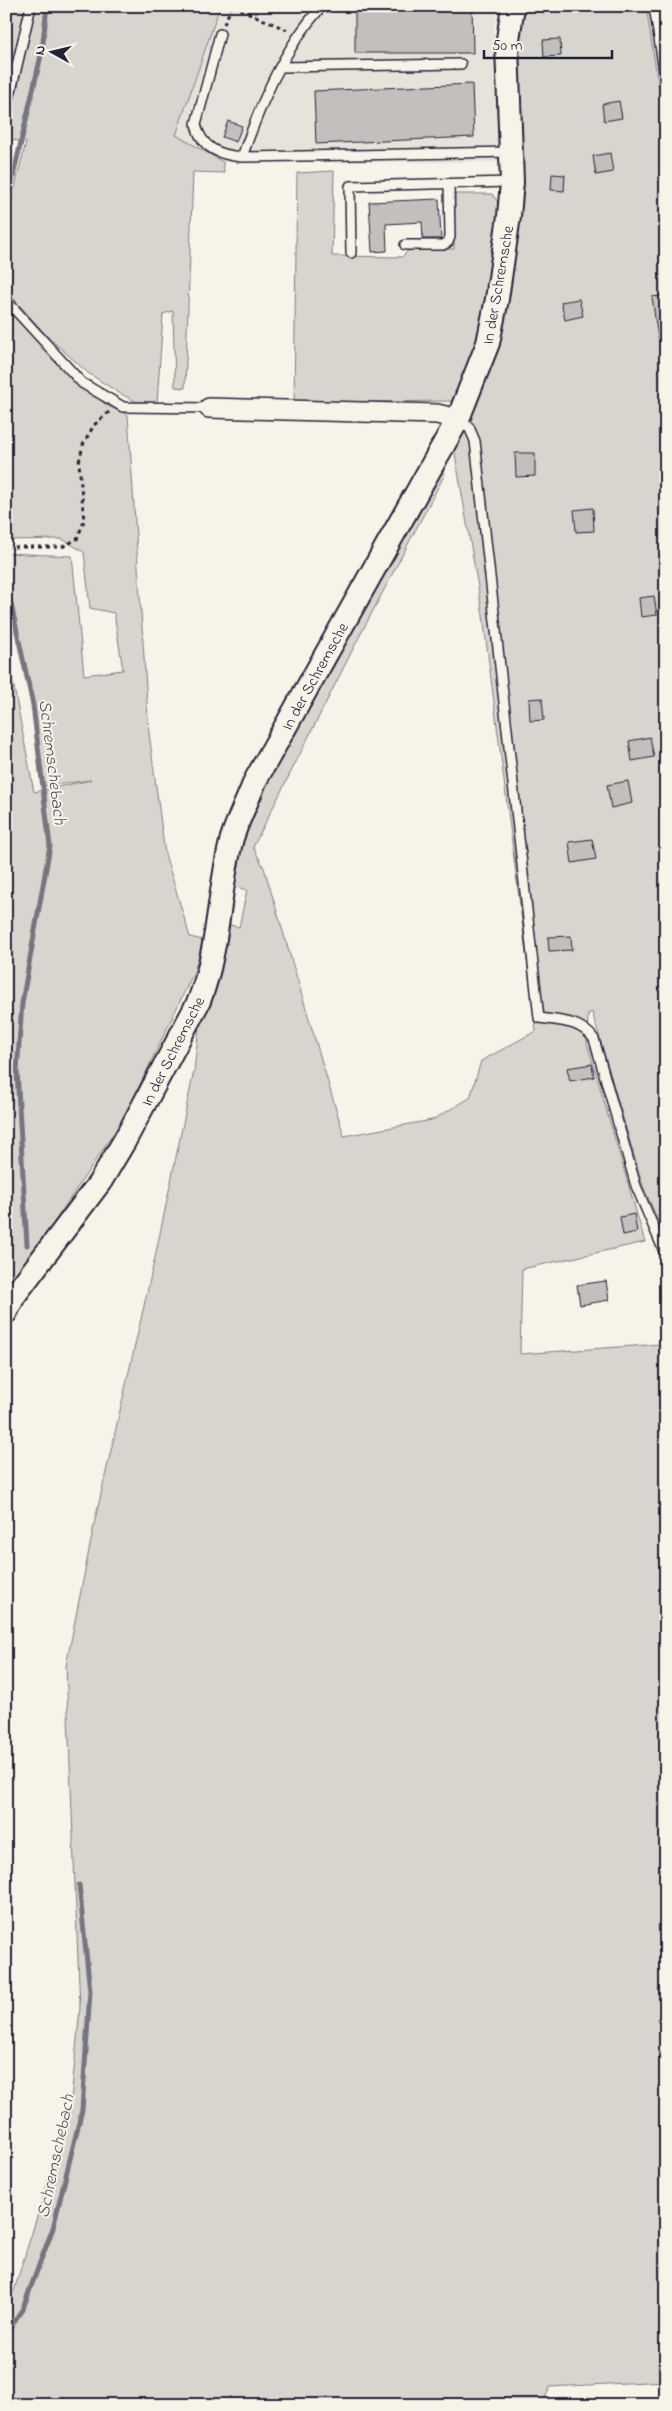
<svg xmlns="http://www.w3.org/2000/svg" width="672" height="2411" viewBox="0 0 672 2411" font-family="'Indie Flower',sans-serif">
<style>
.built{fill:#e7e3db}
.green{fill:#d8d5cf;stroke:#7d7c85}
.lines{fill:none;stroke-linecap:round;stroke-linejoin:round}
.stream{stroke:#76747f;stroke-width:5}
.building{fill:#c2bfbd;stroke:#22223b}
.service-casing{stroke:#22223b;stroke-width:12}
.minor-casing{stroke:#22223b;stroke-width:22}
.tertiary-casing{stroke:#22223b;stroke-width:26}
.path{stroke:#22223b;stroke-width:3;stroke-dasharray:4 4;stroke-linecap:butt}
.service{stroke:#f7f3e8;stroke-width:9}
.minor{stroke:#f7f3e8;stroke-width:19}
.tertiary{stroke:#f7f3e8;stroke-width:22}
.labels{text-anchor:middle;stroke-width:4;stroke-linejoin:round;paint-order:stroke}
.street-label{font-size:16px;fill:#22223b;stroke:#f7f3e8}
.water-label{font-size:18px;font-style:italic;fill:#535263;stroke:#f7f3e8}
</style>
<rect width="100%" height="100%" fill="#f7f3e8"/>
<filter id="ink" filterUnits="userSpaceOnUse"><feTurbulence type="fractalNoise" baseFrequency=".02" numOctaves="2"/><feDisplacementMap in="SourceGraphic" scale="10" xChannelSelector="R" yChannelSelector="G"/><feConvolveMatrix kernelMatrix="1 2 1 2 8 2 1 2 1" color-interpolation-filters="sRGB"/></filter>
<g filter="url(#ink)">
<path class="built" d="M220,6H499L494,28L499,162H223L176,135Z
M646,6H666V135Z"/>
<path class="green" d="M6,6H220L176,135L223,162L224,173L193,172L185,388L175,387L173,311L163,314L157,403L137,402L119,393L88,373L46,335L6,290V222L26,142L6,139Z
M526,6H646L666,135V1239L643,1186L592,1012L588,1014L587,1043L645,1242L522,1269L520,1354L661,1344L663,1383L666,1384V2381L550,2387L542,2405H6V2316L70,2111L80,2008L66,1666L95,1520L154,1262L194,1071L200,1016L225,924L239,927L247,890L232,886L239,842L253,806L435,470L445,474L357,641L253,847L264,868L344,1136L432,1120L470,1098L481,1061L536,1031L483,616L455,454L456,433L499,342L524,161L516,77L522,17Z
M334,171L332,256L402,257L410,249H454L455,194H492L500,205L480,337L455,401L294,403L297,173Z
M6,307L106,405L128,415L149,733L165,854L190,937L203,940L194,972L125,1116L35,1251L6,1288V646L34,792L91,780L43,786L33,705L6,581V553L72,556L84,675L123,670L114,613L90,608L84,552L62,539L6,540Z"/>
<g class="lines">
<path class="stream" d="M6,207L42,51L47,6
M6,581L33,705L50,846L22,1003L17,1071L27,1245
M6,2334L23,2308L53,2228L82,2110L90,1991L79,1885"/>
</g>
<path class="building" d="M355,6H472L473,53H355Z
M560,39L561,56L544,57L543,40Z
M472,84L474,137L316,144L314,91Z
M619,101L622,118L604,121L602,104Z
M228,121L242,126L236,142L222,137Z
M610,153L613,172L596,175L593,156Z
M552,174L565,175L564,191L551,190Z
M439,199L441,239H423L422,222L386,224L387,251L372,252L369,202Z
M666,295V337L658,338L652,297Z
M579,299L583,316L565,320L561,302Z
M515,453H535V476L516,477Z
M593,508L594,531L576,532L574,510Z
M654,596L657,615L641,617L639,598Z
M542,698L544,720L530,721L529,699Z
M650,737L654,757L632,761L629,741Z
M628,781L632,803L611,808L607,785Z
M592,839L596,859L572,863L569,842Z
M571,936L572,950L549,951L548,937Z
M592,1064L594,1077L570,1081L567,1068Z
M634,1214L637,1232L623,1235L620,1217Z
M606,1281L609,1300L580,1305L577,1285Z"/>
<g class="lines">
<g class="service-casing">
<path id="service" d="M654,6L666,84
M220,34L196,124C201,148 219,155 242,157L511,152
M281,67L461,64
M6,112L31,6
M242,157C261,103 283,49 322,6
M405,245H443L448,242L450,237L449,184
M351,253L350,186L511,182
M6,300L82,383L123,407L209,408
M458,419L469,427L475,441L539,1018C560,1021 580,1020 594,1039L636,1186L666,1256"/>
</g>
<g class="minor-casing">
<path id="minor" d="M209,408L437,414L458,419"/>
</g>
<g class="tertiary-casing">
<path id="tertiary" d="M6,1312L14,1296L100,1182L125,1140L199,1001C219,950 218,892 232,838C238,819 248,800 255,781L458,419L488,343L497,299L509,216L512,182L507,46L513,6"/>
</g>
<path class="path" d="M233,6L287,30
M224,24L232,6
M6,547H62L77,539L84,521L79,462L83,445L94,425L109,412"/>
<use href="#service" class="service"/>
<use href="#minor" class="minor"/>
<use href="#tertiary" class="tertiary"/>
</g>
</g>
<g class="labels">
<g class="street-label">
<text transform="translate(497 285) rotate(-80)" y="6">In der Schremsche</text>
<text transform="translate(314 676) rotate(-61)" y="6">In der Schremsche</text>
<text transform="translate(172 1051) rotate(-63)" y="6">In der Schremsche</text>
</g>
<g class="water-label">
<text transform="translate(53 762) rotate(83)" y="6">Schremschebach</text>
<text transform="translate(55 2156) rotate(-78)" y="6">Schremschebach</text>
</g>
</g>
<rect width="672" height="2411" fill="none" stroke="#f7f3e8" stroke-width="25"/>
<rect x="12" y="12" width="647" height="2386" fill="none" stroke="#22223b" stroke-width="2" filter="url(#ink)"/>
<g transform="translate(52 52) rotate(278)" stroke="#f7f3e8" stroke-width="4" paint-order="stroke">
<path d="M0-4L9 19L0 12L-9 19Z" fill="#22223b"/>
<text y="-8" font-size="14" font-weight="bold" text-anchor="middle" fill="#22223b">N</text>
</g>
<path d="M484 50v8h128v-8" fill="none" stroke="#22223b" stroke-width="2.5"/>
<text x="492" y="50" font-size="15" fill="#22223b" stroke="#f7f3e8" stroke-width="4" paint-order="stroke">50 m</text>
</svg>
